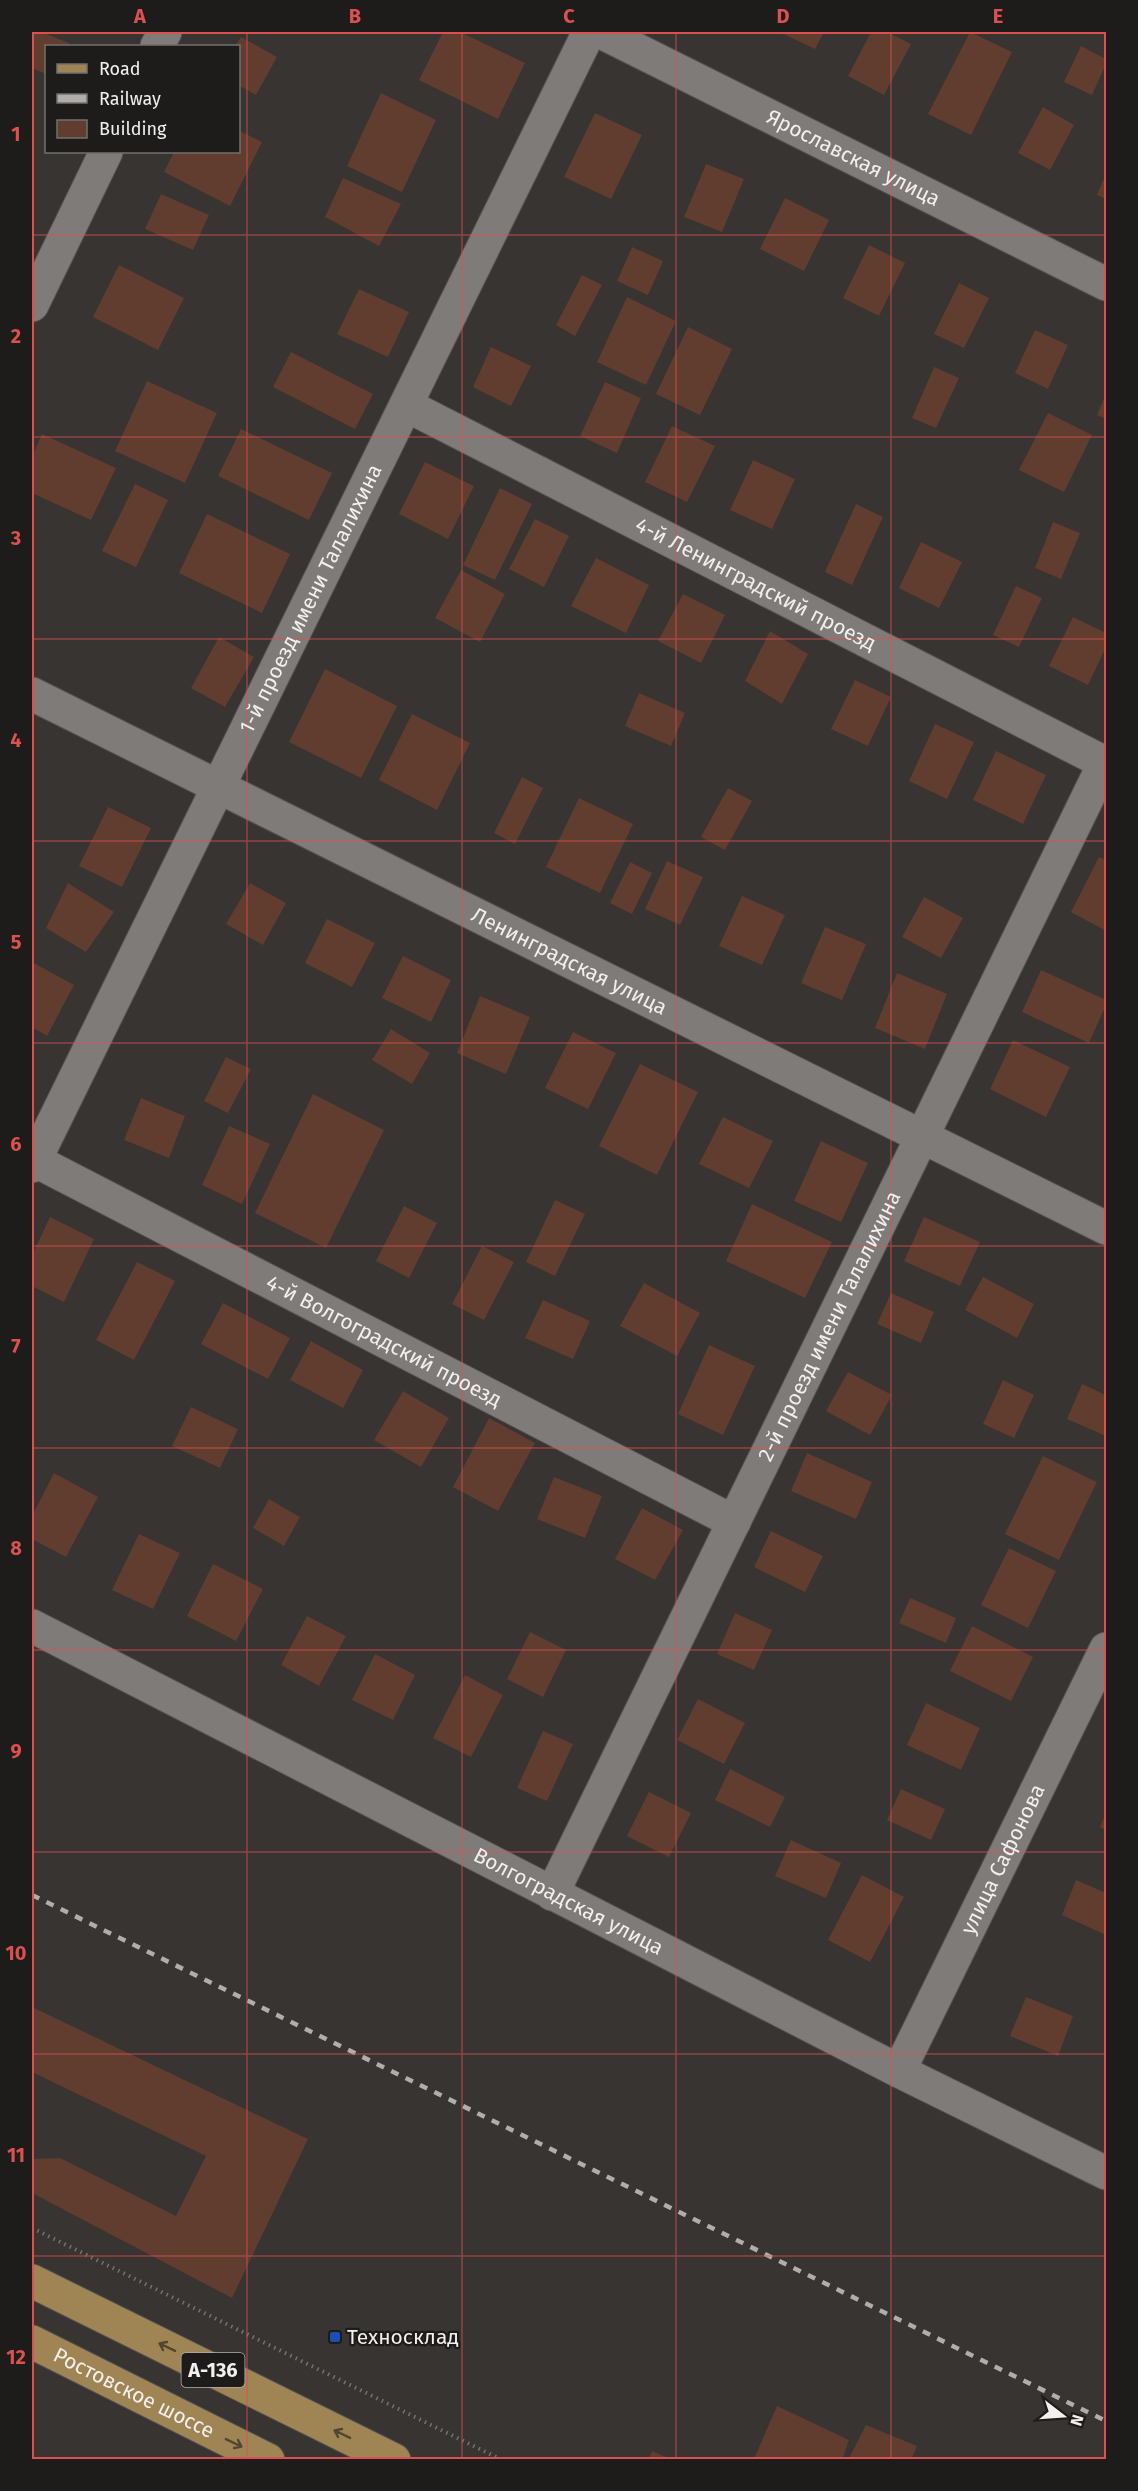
<svg xmlns="http://www.w3.org/2000/svg" width="1138" height="2491" viewBox="0 0 1138 2491" font-family="'Fira Sans',sans-serif">
<style>
.building{fill:#603d2e}
.lines{fill:none;stroke-linecap:round;stroke-linejoin:round}
.minor-casing{stroke:#565251;stroke-width:35}
.major-casing{stroke:#565251;stroke-width:35}
.path{stroke:#757270;stroke-width:4;stroke-dasharray:1.5 4.5;stroke-linecap:butt}
.minor{stroke:#7f7b79;stroke-width:33}
.major{stroke:#9f8553;stroke-width:33}
.rail{stroke:#b0adab;stroke-width:4.5;stroke-dasharray:8 8;stroke-linecap:butt}
.oneway{stroke:#514631}
.grid{fill:none;stroke:#dc5050;stroke-width:1.5;stroke-opacity:0.55}
.transit-dot{fill:#1a4fb4;stroke:#1d1c1b;stroke-width:2}
.labels{text-anchor:middle;stroke-width:4.5;stroke-linejoin:round;paint-order:stroke}
.shield{fill:#1d1c1b;stroke:#b2b0af;stroke-width:1.5}
.shield-label{font-size:20px;font-weight:bold;fill:#f2efee}
.street-label{font-size:21px;fill:#f2efee;stroke:#1d1c1b}
.poi-label{font-size:21px;fill:#f2efee;stroke:#1d1c1b;text-anchor:start}
.neatline{fill:none;stroke:#dc5050;stroke-width:2}
.grid-label{font-size:20px;text-anchor:middle;font-weight:bold;fill:#dc5050}
</style>
<rect width="100%" height="100%" fill="#373432"/>
<path class="building" d="M32,32H41L69,43L68,46H46V74L32,68Z
M443,32H460L525,63L498,119L419,80Z
M779,32H824L815,49Z
M871,32H887L911,44L884,95L848,76Z
M970,32L1012,52L971,135L928,114Z
M241,37L277,57L256,95L238,85V46H235Z
M1081,46L1106,59V64L1092,95L1064,82Z
M381,93L436,120L402,192L347,166Z
M1043,107L1074,125L1050,170L1018,153Z
M595,113L642,135L611,199L564,177Z
M238,130L262,142L230,206L164,172L174,152H238Z
M706,164L744,179L722,232L684,217Z
M1106,174V199L1097,195Z
M343,178L401,204L379,246L325,217Z
M161,194L209,215L193,250L145,229Z
M785,198L829,220L804,271L760,249Z
M869,245L905,263L879,316L843,298Z
M632,247L663,261L648,295L617,281Z
M119,265L184,298L158,350L93,317Z
M582,275L602,285L575,336L556,325Z
M959,283L989,298L964,348L934,334Z
M359,289L409,312L388,357L337,334Z
M627,297L676,321L646,385L597,362Z
M688,327L732,349L700,415L656,394Z
M1035,330L1068,345L1048,389L1015,373Z
M491,347L531,366L511,406L473,387Z
M291,352L373,394L355,429L273,387Z
M934,367L959,378L936,428L912,418Z
M147,381L217,413L185,483L115,451Z
M605,382L641,398L617,453L580,436Z
M1106,394V419L1097,415Z
M1048,413L1092,435L1064,492L1019,470Z
M672,426L715,446L687,502L645,482Z
M241,429L332,473L309,520L218,476Z
M42,434L116,468L91,520L32,493V457Z
M753,460L795,479L772,529L730,510Z
M425,462L474,486L448,539L399,514Z
M135,484L168,500L136,567L102,551Z
M500,488L532,504L495,580L463,565Z
M856,504L883,517L852,585L825,572Z
M207,514L290,554L262,613L179,573Z
M535,519L569,536L544,587L509,569Z
M1053,522L1080,533L1061,579L1035,568Z
M921,542L962,562L939,608L899,588Z
M596,558L649,585L626,633L571,606Z
M461,570L505,594L480,642L435,618Z
M1016,586L1042,598L1019,647L993,635Z
M683,594L725,615L701,663L658,641Z
M1073,617L1106,633V647L1088,685L1049,666Z
M770,631L808,654L782,704L745,681Z
M219,637L254,657L225,707L191,688Z
M325,669L397,706L361,778L289,742Z
M855,680L891,697L868,746L831,729Z
M639,693L685,713L671,746L625,726Z
M412,714L470,743L437,810L379,780Z
M935,724L974,742L947,799L909,781Z
M996,751L1046,775L1023,824L973,800Z
M522,777L543,788L515,844L494,833Z
M728,788L752,801L725,850L701,837Z
M579,798L633,824L600,893L546,867Z
M108,807L151,828L122,887L79,866Z
M1099,857L1106,860V931L1071,912Z
M667,861L703,877L680,925L645,909Z
M630,862L652,873L632,914L610,903Z
M68,883L114,912L86,952L46,928Z
M250,883L286,903L263,945L226,924Z
M742,896L785,915L762,965L719,946Z
M924,897L963,918L941,958L902,937Z
M327,919L375,943L352,987L305,963Z
M825,927L866,944L842,1000L801,983Z
M403,956L451,980L431,1022L382,998Z
M32,962L74,985L47,1036L32,1027Z
M1041,970L1106,1000V1005L1089,1043L1022,1012Z
M897,973L947,994L925,1049L875,1028Z
M480,996L530,1017L506,1074L457,1053Z
M391,1029L430,1053L412,1084L372,1060Z
M573,1032L616,1053L588,1109L545,1088Z
M1013,1040L1070,1067L1046,1117L990,1089Z
M226,1057L251,1069L228,1113L204,1101Z
M640,1064L698,1092L657,1175L599,1146Z
M313,1094L384,1130L326,1248L255,1213Z
M141,1098L185,1116L169,1158L124,1140Z
M723,1117L773,1141L749,1188L699,1164Z
M229,1126L270,1144L242,1204L202,1185Z
M821,1141L868,1163L841,1222L794,1201Z
M555,1200L585,1214L555,1276L526,1262Z
M752,1204L832,1242L805,1298L726,1261Z
M404,1206L437,1223L409,1278L376,1261Z
M50,1217L94,1239L64,1302L32,1286V1255Z
M924,1217L980,1242L960,1286L904,1261Z
M482,1246L514,1262L484,1320L452,1304Z
M137,1262L175,1281L134,1360L96,1340Z
M983,1277L1034,1304L1017,1338L965,1310Z
M644,1283L700,1313L677,1356L620,1326Z
M891,1293L934,1312L921,1343L877,1324Z
M543,1300L590,1321L573,1359L525,1338Z
M223,1303L290,1338L268,1379L201,1344Z
M311,1341L363,1370L343,1408L290,1380Z
M709,1345L755,1366L723,1435L678,1414Z
M848,1372L892,1395L870,1435L826,1411Z
M1003,1380L1034,1395L1014,1438L983,1424Z
M1082,1384L1106,1395V1436L1067,1419Z
M403,1391L449,1418L421,1467L374,1440Z
M191,1407L238,1429L220,1468L172,1446Z
M489,1418L535,1443L498,1511L453,1487Z
M807,1453L872,1482L856,1519L791,1491Z
M1043,1456L1097,1482L1059,1560L1005,1534Z
M54,1473L98,1497L66,1557L32,1539V1516Z
M554,1477L602,1496L585,1538L537,1519Z
M269,1499L300,1517L284,1546L253,1528Z
M642,1508L683,1530L655,1580L615,1559Z
M771,1531L823,1556L805,1592L754,1567Z
M139,1534L180,1553L153,1609L112,1590Z
M1009,1548L1056,1571L1028,1628L981,1605Z
M213,1564L263,1589L236,1641L187,1616Z
M910,1598L956,1618L946,1643L899,1623Z
M735,1613L772,1630L754,1670L717,1654Z
M307,1616L346,1636L319,1686L281,1665Z
M972,1626L1033,1657L1011,1701L950,1671Z
M530,1632L566,1650L543,1697L507,1679Z
M375,1654L415,1675L393,1720L352,1700Z
M465,1675L503,1695L471,1757L433,1738Z
M698,1699L745,1723L724,1764L677,1740Z
M926,1703L980,1728L961,1770L907,1745Z
M543,1731L573,1744L547,1801L517,1788Z
M730,1769L785,1797L770,1827L715,1800Z
M901,1789L945,1809L931,1840L887,1820Z
M649,1792L691,1813L669,1857L627,1836Z
M1106,1813V1830L1100,1827Z
M791,1840L841,1863L826,1898L775,1876Z
M862,1875L904,1897L870,1962L828,1940Z
M1076,1880L1106,1893V1935L1062,1915Z
M1026,1997L1073,2016L1058,2056L1010,2036Z
M32,2007L308,2139L232,2298L32,2193V2159L60,2158L176,2216L206,2156L32,2072Z
M777,2406L849,2440L842,2460L754,2459Z
M866,2425L917,2446L911,2460H848Z
M652,2451L671,2459V2460H648Z"/>
<g class="lines">
<g class="minor-casing">
<g id="minor">
<path id="s1" d="M601,32L1106,284"/>
<path d="M157,46L165,32"/>
<path d="M32,305L106,152"/>
<path id="s2" d="M406,405L1105,763"/>
<path id="s3" d="M32,694L1106,1228"/>
<path id="s4" d="M34,1160L734,1522"/>
<path id="s5" d="M32,1166L589,32"/>
<path id="s6" d="M32,1626L899,2071L1106,2173"/>
<path id="s7" d="M552,1894L1106,760"/>
<path id="s8" d="M899,2071L1106,1649"/>
</g>
</g>
<g class="major-casing">
<g id="major">
<path d="M32,2281L394,2460"/>
<path id="s9" d="M32,2342L268,2460"/>
</g>
</g>
<path class="path" d="M32,2228L502,2460"/>
<use href="#minor" class="minor"/>
<use href="#major" class="major"/>
<path class="rail" d="M32,1895L1106,2421"/>
</g>
<defs><path id="oneway-shaft" d="M-6 0H5M1.5-3L5.5 0L1.5 3" fill="none" stroke-width="1.6" stroke-linecap="round" stroke-linejoin="round" transform="scale(1.5)"/></defs>
<g class="oneway">
<use href="#oneway-shaft" transform="translate(167 2347) rotate(-154)"/>
<use href="#oneway-shaft" transform="translate(342 2434) rotate(-154)"/>
<use href="#oneway-shaft" transform="translate(234 2443) rotate(26)"/>
</g>
<path class="grid" d="M247,32V2460M462,32V2460M676,32V2460M891,32V2460M32,235H1106M32,437H1106M32,639H1106M32,841H1106M32,1043H1106M32,1246H1106M32,1448H1106M32,1650H1106M32,1852H1106M32,2054H1106M32,2256H1106"/>
<rect class="transit-dot" x="329" y="2331" width="12" height="12" rx="3"/>
<g class="labels">
<rect class="shield" x="181.5" y="2353" width="63" height="34" rx="4.5"/>
<g class="shield-label">
<text x="213" y="2377">А-136</text>
</g>
<g class="street-label">
<text dy="7" stroke="none"><textPath href="#s1" startOffset="282">Ярославская улица</textPath></text>
<text dy="7" stroke="none"><textPath href="#s2" startOffset="393">4-й Ленинградский проезд</textPath></text>
<text dy="7" stroke="none"><textPath href="#s5" startOffset="632">1-й проезд имени Талалихина</textPath></text>
<text dy="7" stroke="none"><textPath href="#s3" startOffset="600">Ленинградская улица</textPath></text>
<text dy="7" stroke="none"><textPath href="#s7" startOffset="632">2-й проезд имени Талалихина</textPath></text>
<text dy="7" stroke="none"><textPath href="#s4" startOffset="394">4-й Волгоградский проезд</textPath></text>
<text dy="7" stroke="none"><textPath href="#s8" startOffset="236">улица Сафонова</textPath></text>
<text dy="7" stroke="none"><textPath href="#s6" startOffset="603">Волгоградская улица</textPath></text>
<text dy="7" stroke="none"><textPath href="#s9" startOffset="114">Ростовское шоссе</textPath></text>
</g>
<g class="poi-label">
<text x="347" y="2344">Техносклад</text>
</g>
</g>
<rect width="1138" height="2491" fill="none" stroke="#1d1c1b" stroke-width="66"/>
<rect x="45" y="45" width="195" height="108" fill="#1d1c1b" stroke="#72706f" stroke-width="1.5"/>
<rect x="57" y="64" width="30" height="9" fill="#9f8553" stroke="#72706f" stroke-width="1.5"/>
<text x="99" y="75" font-size="18" fill="#f2efee">Road</text>
<rect x="57" y="94" width="30" height="9" fill="#b0adab" stroke="#72706f" stroke-width="1.5"/>
<text x="99" y="105" font-size="18" fill="#f2efee">Railway</text>
<rect x="57" y="120" width="30" height="18" fill="#603d2e" stroke="#72706f" stroke-width="1.5"/>
<text x="99" y="135" font-size="18" fill="#f2efee">Building</text>
<g transform="translate(1063 2416) rotate(107)" stroke="#1d1c1b" stroke-width="4.5" paint-order="stroke">
<path d="M0-4.5L10 22L0 15L-10 22Z" fill="#f2efee"/>
<text y="-9" font-size="16" font-weight="bold" text-anchor="middle" fill="#f2efee">N</text>
</g>
<rect x="33" y="33" width="1072" height="2425" class="neatline"/>
<g class="grid-label">
<text x="140" y="23">A</text>
<text x="355" y="23">B</text>
<text x="569" y="23">C</text>
<text x="783" y="23">D</text>
<text x="998" y="23">E</text>
<text x="16" y="141">1</text>
<text x="16" y="343">2</text>
<text x="16" y="545">3</text>
<text x="16" y="747">4</text>
<text x="16" y="949">5</text>
<text x="16" y="1151">6</text>
<text x="16" y="1353">7</text>
<text x="16" y="1555">8</text>
<text x="16" y="1758">9</text>
<text x="16" y="1960">10</text>
<text x="16" y="2162">11</text>
<text x="16" y="2364">12</text>
</g>
</svg>
